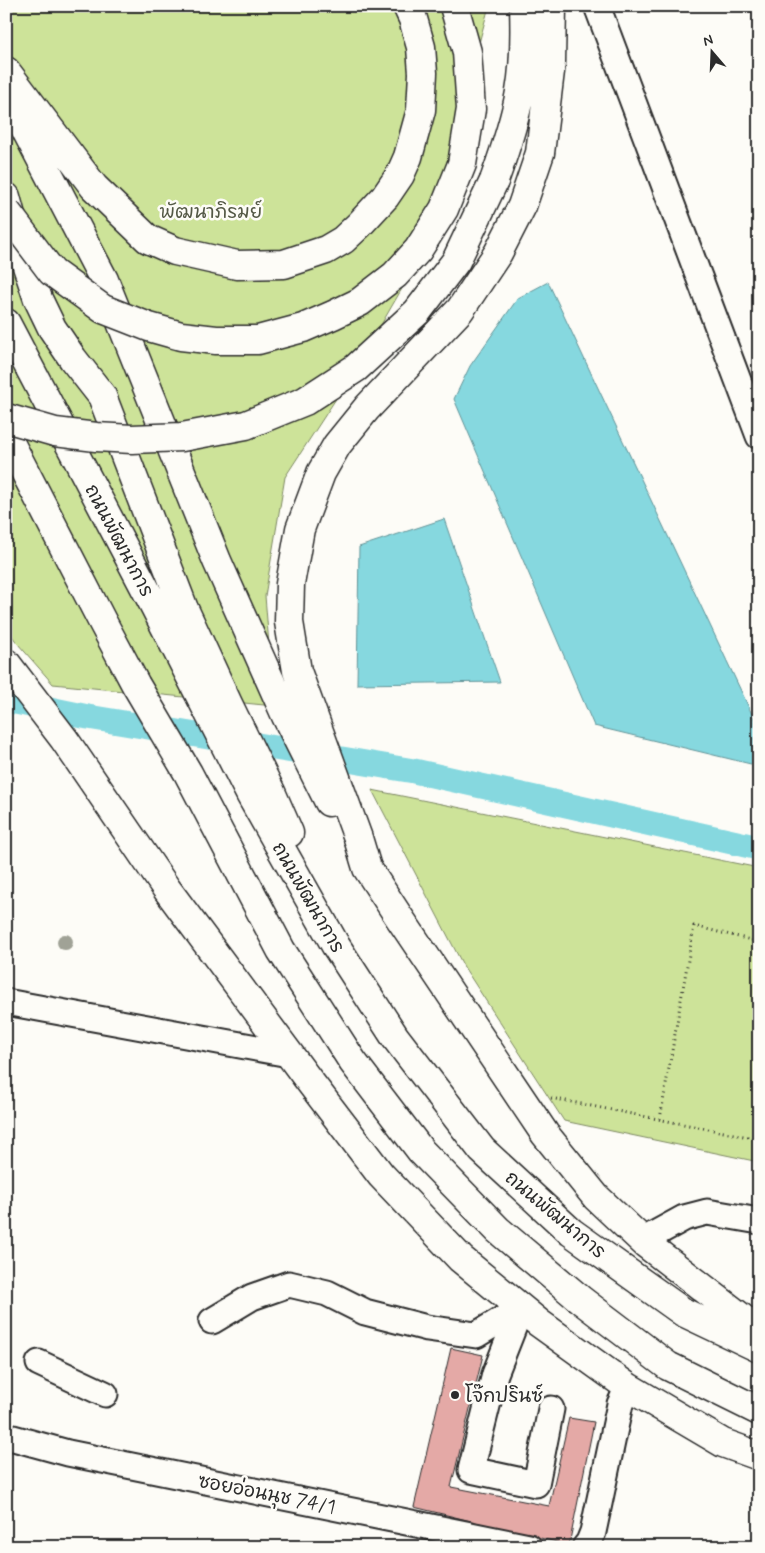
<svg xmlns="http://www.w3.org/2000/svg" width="765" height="1553" viewBox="0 0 765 1553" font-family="Mynerve,'Playpen Sans Thai',sans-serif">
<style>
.green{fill:#cde399;stroke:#7c8762}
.water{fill:#86d8df;stroke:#629397}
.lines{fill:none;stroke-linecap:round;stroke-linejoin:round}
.canal{stroke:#86d8df;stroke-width:25}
.building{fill:#e4a9a6;stroke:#2b2b2b}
.minor-casing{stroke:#2b2b2b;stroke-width:29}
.major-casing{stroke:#2b2b2b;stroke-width:31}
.path{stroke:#2b2b2b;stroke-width:3;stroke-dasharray:1 4;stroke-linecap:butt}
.minor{stroke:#fdfcf7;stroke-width:25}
.major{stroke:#fdfcf7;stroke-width:28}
.major-bridge-casing{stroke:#2b2b2b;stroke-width:31;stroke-linecap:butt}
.major-bridge{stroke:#fdfcf7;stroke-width:28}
.tree{fill:#a0a296}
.poi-dot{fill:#2b2b2b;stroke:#fdfcf7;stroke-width:2}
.labels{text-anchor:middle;stroke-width:5;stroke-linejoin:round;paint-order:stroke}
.park-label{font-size:19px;fill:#545946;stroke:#fdfcf7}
.street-label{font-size:19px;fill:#2b2b2b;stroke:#fdfcf7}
.poi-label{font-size:19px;fill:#2b2b2b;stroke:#fdfcf7;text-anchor:start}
</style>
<rect width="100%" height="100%" fill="#fdfcf7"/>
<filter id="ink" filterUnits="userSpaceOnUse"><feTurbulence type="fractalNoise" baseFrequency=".02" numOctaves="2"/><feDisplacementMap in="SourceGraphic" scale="10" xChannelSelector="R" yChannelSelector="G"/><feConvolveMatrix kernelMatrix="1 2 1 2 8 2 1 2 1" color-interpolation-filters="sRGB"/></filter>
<g filter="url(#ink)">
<path class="green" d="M6,6H489L422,254L356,368L285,477L265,596L274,706L53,684L18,644L6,628Z
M372,790L759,868V1162L564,1121L464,967Z"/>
<path class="water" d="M548,282L759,729V766L594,726L454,399L470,366L518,298Z
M444,519L500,682L357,684L359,547Z"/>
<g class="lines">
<path class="canal" d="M6,700L88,717L414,771L759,848"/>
</g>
<path class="building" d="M451,1348L483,1355L451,1487L549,1506L569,1418L594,1422L569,1545L414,1507Z"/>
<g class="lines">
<g class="minor-casing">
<path id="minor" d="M597,6L759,436
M6,1002L289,1054
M642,1241L684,1218L707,1212L759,1221
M521,1308L495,1374L471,1470L536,1484L551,1409
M212,1321L252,1297L289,1284L327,1293L365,1312L427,1328L476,1335L521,1308
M39,1363L105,1394
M6,1436L68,1453L529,1547
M585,1547L589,1542L593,1532L620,1404L628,1387"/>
</g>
<g class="major-casing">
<path id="major" d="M552,6L551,63L540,153L522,206L498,253L460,310L367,408L337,445L321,473L300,529L290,584L289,622L297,671L358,838L367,868L399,917L545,1134L596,1197L646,1244L759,1331
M6,71L94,187L148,239L175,251L237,265L284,264L326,250L343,240L359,225L385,197L400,175L408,157L421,110L423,73L421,47L413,19L407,6
M6,92L104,280L217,561L286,716L329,802
M494,181C504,153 515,121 520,92C525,64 525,35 524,6
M6,197L15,230L38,299L52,328L73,359L102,396L184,609L228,704L271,792L289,833
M6,323L155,607L250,794L336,946L395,1037L482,1150L571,1232L683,1312L759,1348
M6,435L102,621L136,685L188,773L281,950L353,1062L421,1151L498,1230L581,1300L668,1366L759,1411
M6,663L64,739L166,888L310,1082L381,1175L461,1259L539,1323L628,1387L723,1443L759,1456"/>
</g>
<path class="path" d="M551,1098L759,1139
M660,1119L694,926L759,942"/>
<use href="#minor" class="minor"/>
<use href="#major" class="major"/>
<g class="major-bridge-casing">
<path id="major-bridge" d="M6,211L52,272L103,309L149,327L181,336L216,340H258L303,328L333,315L360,302L395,275L418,250L444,209L462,164L471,109L467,52L454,6
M6,418L55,432L96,437L132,439L182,437L246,425L305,401L356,368L417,312L456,261L494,181"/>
</g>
<use href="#major-bridge" class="major-bridge"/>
</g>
<circle class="tree" cx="65" cy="942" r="8"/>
</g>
<circle class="poi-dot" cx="455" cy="1395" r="5"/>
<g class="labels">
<g class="park-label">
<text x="211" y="218">พัฒนาภิรมย์</text>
</g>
<g class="street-label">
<text transform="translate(120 540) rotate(62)" y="7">ถนนพัฒนาการ</text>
<text transform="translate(309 897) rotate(60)" y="7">ถนนพัฒนาการ</text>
<text transform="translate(556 1214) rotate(40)" y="7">ถนนพัฒนาการ</text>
<text transform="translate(267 1493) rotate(11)" y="7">ซอยอ่อนนุช 74/1</text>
</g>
<g class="poi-label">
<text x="465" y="1402">โจ๊กปรินซ์</text>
</g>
</g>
<rect width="765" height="1553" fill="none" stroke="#fdfcf7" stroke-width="25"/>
<rect x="12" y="12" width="740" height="1528" fill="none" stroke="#2b2b2b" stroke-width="2" filter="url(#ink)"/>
<g transform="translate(712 52) rotate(341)" stroke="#fdfcf7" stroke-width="4" paint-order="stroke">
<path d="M0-4L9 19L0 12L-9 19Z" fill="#2b2b2b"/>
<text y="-8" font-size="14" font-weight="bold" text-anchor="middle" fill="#2b2b2b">N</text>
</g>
</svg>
